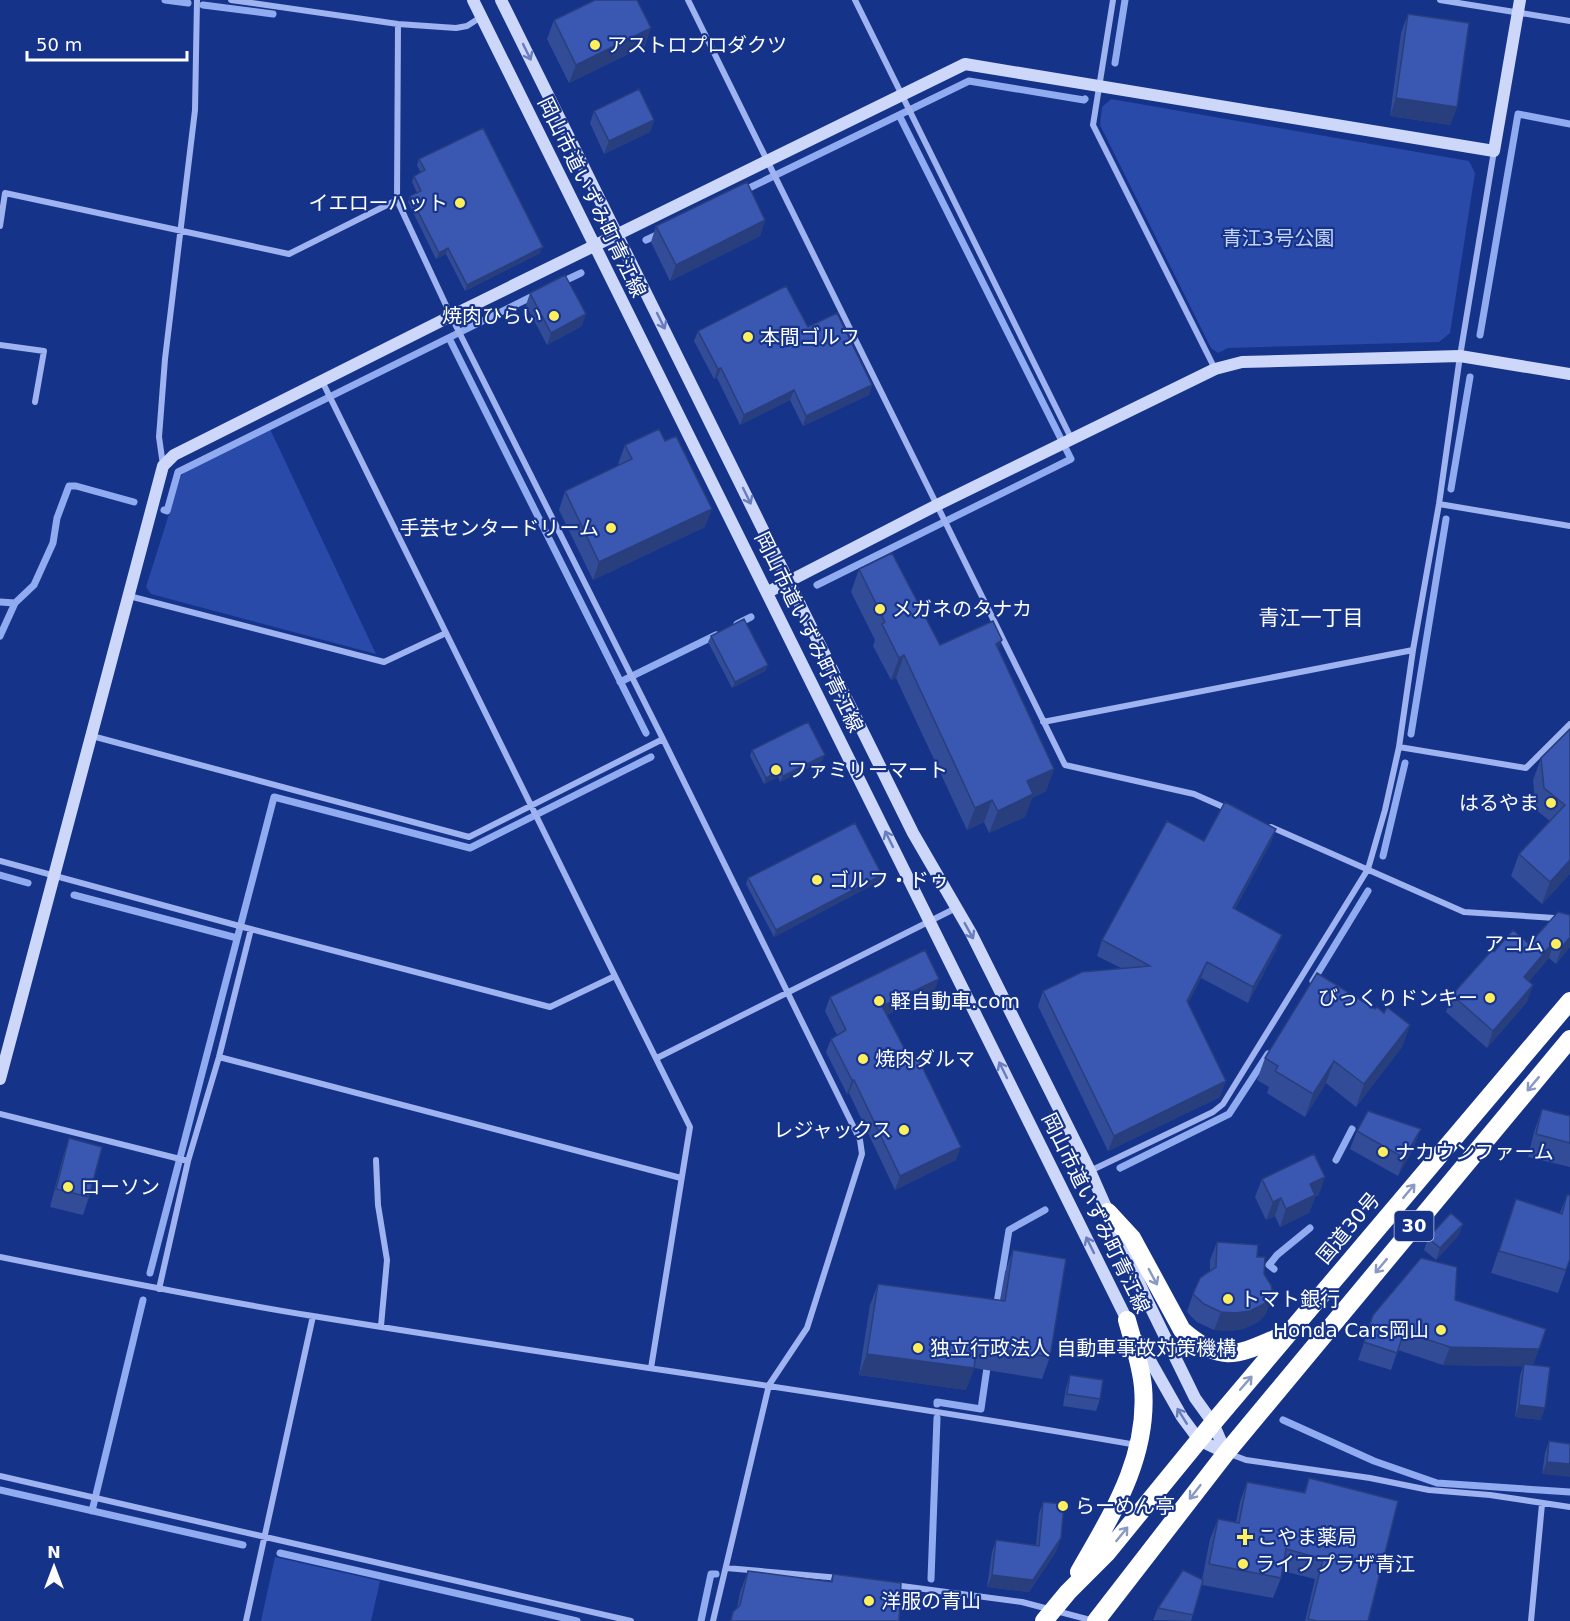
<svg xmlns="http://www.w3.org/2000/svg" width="1570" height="1621" viewBox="0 0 1570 1621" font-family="'DejaVu Sans','Noto Sans JP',sans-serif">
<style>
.green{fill:#294aa8}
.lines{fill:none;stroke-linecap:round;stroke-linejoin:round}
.stream{stroke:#91abf1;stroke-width:7}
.street{stroke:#9eb3ef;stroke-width:6}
.secondary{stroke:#ccd7fa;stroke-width:12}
.highway{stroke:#fff;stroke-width:18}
.wall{fill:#324c98}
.shaded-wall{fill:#293e7c}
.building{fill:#3a58b1;stroke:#293e7c;stroke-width:1.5}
.oneway{stroke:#687dbc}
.oneway2{stroke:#8a99c4}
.poi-dot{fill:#ffef5c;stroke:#16338a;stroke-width:2}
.labels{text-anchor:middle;stroke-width:4.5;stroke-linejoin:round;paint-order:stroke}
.shield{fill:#16338a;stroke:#b9c2dc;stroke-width:1.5}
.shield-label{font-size:18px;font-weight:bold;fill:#fff}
.poi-label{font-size:20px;fill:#fff;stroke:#16338a;text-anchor:start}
.street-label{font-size:20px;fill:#fff;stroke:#16338a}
.park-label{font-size:20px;fill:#c4d3fb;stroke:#16338a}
.neighbourhood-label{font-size:21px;fill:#fff;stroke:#16338a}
</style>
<rect width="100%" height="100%" fill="#16338a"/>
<path class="green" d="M1111,99L1469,161L1475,173L1450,333L1439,342L1228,348L1218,353L1211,348L1100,125L1102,107Z
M270,429L376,654L151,594L146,587L181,476L187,470Z
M275,1557L380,1581L371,1621H261Z"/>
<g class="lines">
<path class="stream" d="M165,0L188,3
M203,5L273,14
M1115,63L1125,0
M743,191L969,81L1084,100L1085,99
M646,240L661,233
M562,282L581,273
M1480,335L1518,114L1570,124
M449,338L646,733
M1451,489L1470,377
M164,510L167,511L178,472L535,295
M817,585L1071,459L899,115
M0,602L15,603
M737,624L751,617
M0,636L15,603L34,585L53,543L57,518L69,486H76L134,502
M620,682L716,635
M1411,734L1446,519
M1383,856L1405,763
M0,875L28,883
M74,895L237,938
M1313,981L1368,891
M1336,1160L1352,1129
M1120,1168L1229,1114L1268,1054
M1274,1269L1269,1265L1277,1255L1310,1228
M150,1273L274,797L470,848L651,757
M996,1309L1009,1230L1045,1210
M937,1404V1402L981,1409L988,1361
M1283,1420L1374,1461L1437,1483L1570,1492
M0,1490L243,1545
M92,1511L143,1300
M280,1553L577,1621
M931,1579L937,1418
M701,1621L711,1574H716"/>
<path class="street" d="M231,0L398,24L456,28L467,26L481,17
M688,0L1065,765L1194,794L1228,809
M855,0L1072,440
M1113,0L1093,125L1215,369
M1440,0L1570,21
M398,24L397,200L451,316L663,739L860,1140L862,1154L807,1328L769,1385L713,1621
M0,226L5,193L289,254L397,200
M0,345L44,351L35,402
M163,465L159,437L165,359L195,110L197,0
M1439,504L1570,526
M129,596L384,662L446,633
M1043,722L1413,650
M92,736L469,837L663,739
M1399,747L1526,768L1570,724
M1271,827L1464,912L1570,919
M0,861L243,927L550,1007L615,976L322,381
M615,976L690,1127L651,1368
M219,1057L681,1178
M657,1058L956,908
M0,1114L188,1161
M376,1160L378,1205L387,1260L381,1326
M1090,1171L1213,1112L1223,1104L1368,869L1385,810L1399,747L1413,650L1439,504L1460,356L1494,151
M0,1257C104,1278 208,1299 313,1316C587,1361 863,1397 1137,1445
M159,1289L188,1161L219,1057L251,929
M1230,1454L1246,1460L1370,1478L1429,1490L1490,1495L1570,1507
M0,1476L631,1621
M726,1568L840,1578
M894,1585L1022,1602L1094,1621
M246,1621L313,1316
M1531,1621L1542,1504"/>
<path class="secondary" d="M473,0L1130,1326
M501,0L913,833L971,933L1090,1171L1146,1298L1195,1398L1213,1423L1226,1453
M768,592L937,505L1215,369L1242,362L1460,356L1570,374
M0,1079L163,466L174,455L451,316L965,64L1494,151L1520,0
M1139,1341L1182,1417L1199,1440L1226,1453"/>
<path class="highway" d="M1108,1212L1132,1238L1182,1330C1224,1367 1240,1353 1286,1334
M1079,1572C1112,1514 1149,1457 1143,1387C1141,1364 1133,1342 1127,1320
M1044,1621L1068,1592L1106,1554L1213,1423L1570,1001
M1096,1621L1226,1453L1570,1039"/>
</g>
<path class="wall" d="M1408,14L1457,107L1450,125L1390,116L1401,33Z
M554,20L645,46L569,83L547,39Z
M594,111L654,120L650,132L604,154L590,123Z
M419,159L540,253L465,291L446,254L436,259L408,202L410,196L417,193L412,182L414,176L421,173L417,165Z
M765,220L760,236L670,281L651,242L656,226Z
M530,293L582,326L547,345L526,305Z
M808,327L872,385L869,395L803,426L790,400L740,425L717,378L714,379L694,341L698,331Z
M625,445L705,527L593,580L559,510L565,491L619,465L618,464Z
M859,569L940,645L999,650L1054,769L1046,791L1032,798L1025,817L989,833L984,822L967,830L896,678L891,680L873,646L875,640L851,592Z
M711,636L768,665L765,671L732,688L708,642Z
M1570,729V874L1542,904L1511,876L1519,854L1550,821L1536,810L1533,780L1541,758Z
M752,750L822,761L780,782L778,777L764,784L750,756Z
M1276,829L1270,844L1235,909L1276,950L1248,1003L1201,978L1188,1003L1220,1097L1108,1151L1038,1006L1043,991L1121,968L1097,956L1102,940L1204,841Z
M882,875L880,881L774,937L746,884L748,878Z
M1570,915V947L1556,964L1549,958L1529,981L1527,1002L1487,1048L1446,1012L1452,995L1494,952L1529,944Z
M934,992L887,1015L956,1160L895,1190L849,1093L847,1094L826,1052L831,1039L837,1035L825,1011L830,997Z
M1375,1009L1410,1025L1402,1047L1356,1107L1326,1083L1305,1117L1267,1093L1269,1087L1257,1080L1265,1058Z
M1542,1109L1570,1116V1167L1528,1157L1534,1132Z
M1357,1131L1414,1147L1398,1176L1350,1149Z
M69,1138L89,1197L83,1215L50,1207L63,1157Z
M1262,1179L1319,1195L1315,1197L1309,1213L1280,1227L1275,1216L1266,1220L1255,1197Z
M1567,1195L1570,1259L1558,1293L1491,1273L1516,1199L1560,1213Z
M1463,1224L1458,1236L1436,1260L1424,1250L1428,1238Z
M1217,1242L1257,1257L1264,1274L1266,1314L1258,1322L1243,1329L1229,1331L1214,1330L1197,1322L1187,1312L1193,1294L1210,1271V1260Z
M1013,1250L1050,1357L1042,1379L974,1368L966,1390L859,1375L870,1305L878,1284L1000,1300L1005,1272Z
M1455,1300L1546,1329L1533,1365L1541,1420L1515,1417L1520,1376L1523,1366L1443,1365L1398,1350L1391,1370L1358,1360L1373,1315Z
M1070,1375L1100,1399L1096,1411L1063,1406L1066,1388Z
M1549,1441L1570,1444L1542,1474L1545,1453Z
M1309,1478L1368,1621H1305L1315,1579L1282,1571L1281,1578L1273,1598L1202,1585L1191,1621L1153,1620L1158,1608L1202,1580L1210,1539L1218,1519L1236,1522L1240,1502L1247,1482L1304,1492Z
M1043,1502L1057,1550L1029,1592L987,1587L992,1552L996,1540L1036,1545L1039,1514Z
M748,1571L830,1582L833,1574L899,1621H730L733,1612L737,1608L740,1592Z"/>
<path class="shaded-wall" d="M651,28L645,46L569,83L576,65Z
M1396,98L1457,107L1450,125L1390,116Z
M654,120L650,132L604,154L609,141Z
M765,220L760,236L670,281L676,265Z
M543,247L540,253L465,291L467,285Z
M448,248L446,254L436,259L439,253Z
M586,314L582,326L547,345L551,333Z
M721,368L717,378L714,379L718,369Z
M872,385L869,395L803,426L806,416Z
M794,390L790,400L740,425L744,415Z
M712,509L705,527L593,580L599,562Z
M1002,640L994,663L996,644Z
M904,655L896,678L891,680L899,658Z
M768,665L765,671L732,688L735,682Z
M825,755L822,761L780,782L783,776Z
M1054,769L1046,791L1032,798L1025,817L989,833L998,811L1027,781Z
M780,771L778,777L764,784L766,778Z
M992,800L984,822L967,830L975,808Z
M1276,829L1270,844L1227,923L1233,908Z
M1570,860V874L1542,904L1550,882Z
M882,875L880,881L774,937L776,930Z
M1282,935L1276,950L1248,1003L1253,987Z
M1570,937V947L1556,964L1562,947Z
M1555,940L1549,958L1517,994L1524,977Z
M1207,962L1201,978L1181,1016L1187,1001Z
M939,979L934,992L877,1020L882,1006Z
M1533,985L1527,1002L1487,1048L1493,1031Z
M1410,1025L1402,1047L1356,1107L1364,1084Z
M1334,1061L1326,1083L1305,1117L1313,1094Z
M852,1080H854L849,1093L847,1094Z
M1226,1081L1220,1097L1108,1151L1114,1136Z
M1421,1129L1414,1147L1398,1176L1404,1158Z
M961,1147L956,1160L895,1190L900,1176Z
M1325,1177L1319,1195L1315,1197L1309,1213L1280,1227L1286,1209L1310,1184Z
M1281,1198L1275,1216L1266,1220L1273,1202Z
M1463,1224L1458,1236L1436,1260L1440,1248Z
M1273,1295L1266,1314L1258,1322L1243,1329L1229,1331L1214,1330L1221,1312Z
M1450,1347L1539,1349L1532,1367L1443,1365Z
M867,1354L974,1368L966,1390L859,1375Z
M1519,1405L1545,1408L1541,1420L1515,1417Z
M1547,1462L1570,1464V1477L1542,1474Z
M1061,1538L1057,1550L1029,1592L987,1587L992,1575Z"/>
<path class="building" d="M595,0H637L651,28L576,65L554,20Z
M1408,14L1469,23L1457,107L1396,98Z
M639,89L654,120L609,141L594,111Z
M483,128L543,247L467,285L448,248L439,253L410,196L421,191L414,176L425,170L419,159Z
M747,182L765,220L676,265L656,226Z
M565,275L586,314L551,333L530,293Z
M786,286L808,327L837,313L872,385L806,416L794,390L744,415L721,368L718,369L698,331Z
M659,429L665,441L676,436L712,509L599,562L565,491L632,459L625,445Z
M892,553L940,645L993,621L1002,640L996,644L1054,769L1027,781L1033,794L998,811L992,800L975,808L904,655L899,658L882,624L885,622L859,569Z
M744,619L768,665L735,682L711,636Z
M808,722L825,755L783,776L780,771L766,778L752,750Z
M1570,729V860L1550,882L1519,854L1565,805L1544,788L1541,758Z
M1225,802L1276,829L1233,908L1282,935L1253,987L1207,962L1187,1001L1226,1081L1114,1136L1043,991L1082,972L1150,966L1102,940L1167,821L1204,841Z
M855,823L882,875L776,930L748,878Z
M1558,912L1570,915V937L1562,947L1555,940L1524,977L1533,985L1493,1031L1452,995L1492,950L1494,952L1513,930L1529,944Z
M925,950L939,979L882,1006L910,1059L917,1056L961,1147L900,1176L854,1080H852L831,1039L846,1030L830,997Z
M1317,973L1375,1009L1377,1007L1384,1013L1387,1007L1410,1025L1364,1084L1334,1061L1313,1094L1275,1071L1278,1066L1265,1058Z
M1542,1109L1570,1116V1143L1536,1134Z
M1368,1111L1421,1129L1404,1158L1357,1131Z
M69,1138L102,1147L89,1197L56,1189Z
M1314,1154L1325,1177L1310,1184L1315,1195L1286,1209L1281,1198L1273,1202L1262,1179Z
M1567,1195H1570V1259L1566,1270L1499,1251L1516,1199L1562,1214Z
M1451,1213L1463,1224L1440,1248L1428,1238Z
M1217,1242L1258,1245L1257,1257H1265L1264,1274L1271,1285L1273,1295L1264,1304L1250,1311L1235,1313L1221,1312L1204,1304L1193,1294L1200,1278L1216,1267Z
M1013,1250L1066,1259L1050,1357L977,1346L974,1368L867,1354L878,1284L1005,1301Z
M1421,1258L1457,1267L1455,1300L1546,1329L1539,1349L1450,1347L1404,1332L1397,1353L1364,1342L1373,1315Z
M1524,1364L1550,1367L1545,1408L1519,1405Z
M1070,1375L1103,1380L1100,1399L1067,1394Z
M1549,1441L1570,1444V1464L1547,1462Z
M1309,1478L1398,1501L1368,1621H1317L1308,1619L1323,1559L1286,1549L1281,1578L1209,1564L1218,1519L1239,1523L1247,1482L1305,1493Z
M1043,1502L1064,1504L1061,1538L1033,1580L992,1575L996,1540L1039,1546Z
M1183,1570L1203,1580L1193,1615L1158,1608Z
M748,1571L832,1582L833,1574L901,1583L899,1621H731L733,1612L740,1605Z"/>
<defs><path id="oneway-shaft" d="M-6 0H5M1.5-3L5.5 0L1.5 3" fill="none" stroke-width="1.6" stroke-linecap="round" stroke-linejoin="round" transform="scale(1.5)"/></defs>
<g class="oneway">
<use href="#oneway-shaft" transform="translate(527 52) rotate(64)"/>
<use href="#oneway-shaft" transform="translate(661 321) rotate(64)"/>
<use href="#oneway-shaft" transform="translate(747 496) rotate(64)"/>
<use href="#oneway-shaft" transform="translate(889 839) rotate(-116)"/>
<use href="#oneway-shaft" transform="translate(969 931) rotate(61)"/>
<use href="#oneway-shaft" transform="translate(1003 1070) rotate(-116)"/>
<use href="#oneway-shaft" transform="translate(1090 1245) rotate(-116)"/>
<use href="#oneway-shaft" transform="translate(1182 1416) rotate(-122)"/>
</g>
<g class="oneway2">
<use href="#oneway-shaft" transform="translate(1533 1084) rotate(130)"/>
<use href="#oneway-shaft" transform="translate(1409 1191) rotate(-50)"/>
<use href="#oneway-shaft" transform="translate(1381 1266) rotate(130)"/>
<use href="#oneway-shaft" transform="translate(1153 1277) rotate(62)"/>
<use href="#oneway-shaft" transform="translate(1246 1383) rotate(-49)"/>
<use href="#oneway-shaft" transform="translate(1195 1492) rotate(128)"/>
<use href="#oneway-shaft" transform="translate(1122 1534) rotate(-51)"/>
</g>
<g class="poi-dot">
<circle cx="595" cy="45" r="6"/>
<circle cx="460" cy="203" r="6"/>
<circle cx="554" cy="316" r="6"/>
<circle cx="748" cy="337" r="6"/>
<circle cx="611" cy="528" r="6"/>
<circle cx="880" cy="609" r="6"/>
<circle cx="776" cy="770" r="6"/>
<circle cx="1551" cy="803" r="6"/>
<circle cx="817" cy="880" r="6"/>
<circle cx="1556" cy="944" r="6"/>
<circle cx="1490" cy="998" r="6"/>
<circle cx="879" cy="1001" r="6"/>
<circle cx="863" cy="1059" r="6"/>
<circle cx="904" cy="1130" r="6"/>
<circle cx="1383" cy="1152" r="6"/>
<circle cx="68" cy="1187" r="6"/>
<circle cx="1228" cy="1299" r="6"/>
<circle cx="1441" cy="1330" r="6"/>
<circle cx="918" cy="1348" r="6"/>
<circle cx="1063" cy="1506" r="6"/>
<path d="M1242 1528h6v6h6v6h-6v6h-6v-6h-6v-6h6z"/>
<circle cx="1243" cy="1564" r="6"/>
<circle cx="869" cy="1601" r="6"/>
</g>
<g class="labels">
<rect class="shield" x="1394.5" y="1211" width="39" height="30" rx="4.5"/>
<g class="shield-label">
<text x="1414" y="1232">30</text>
</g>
<g class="poi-label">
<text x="607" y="52">アストロプロダクツ</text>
<text x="448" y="210" text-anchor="end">イエローハット</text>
<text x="542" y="323" text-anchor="end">焼肉ひらい</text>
<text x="760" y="344">本間ゴルフ</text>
<text x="599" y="535" text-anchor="end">手芸センタードリーム</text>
<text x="892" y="616">メガネのタナカ</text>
<text x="788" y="777">ファミリーマート</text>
<text x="1539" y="810" text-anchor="end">はるやま</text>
<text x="829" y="887">ゴルフ・ドゥ</text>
<text x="1544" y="951" text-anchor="end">アコム</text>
<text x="1478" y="1005" text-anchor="end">びっくりドンキー</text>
<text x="891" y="1008">軽自動車.com</text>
<text x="875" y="1066">焼肉ダルマ</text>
<text x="892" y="1137" text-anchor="end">レジャックス</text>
<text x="1395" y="1159">ナカウンファーム</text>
<text x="80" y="1194">ローソン</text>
<text x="1240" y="1306">トマト銀行</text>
<text x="1429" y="1337" text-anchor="end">Honda Cars岡山</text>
<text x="930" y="1355">独立行政法人 自動車事故対策機構</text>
<text x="1075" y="1513">らーめん亭</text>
<text x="1257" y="1544">こやま薬局</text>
<text x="1255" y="1571">ライフプラザ青江</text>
<text x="881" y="1608">洋服の青山</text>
</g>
<g class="street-label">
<text transform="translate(592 197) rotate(64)" y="7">岡山市道いずみ町青江線</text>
<text transform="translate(809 632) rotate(64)" y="7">岡山市道いずみ町青江線</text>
<text transform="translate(1096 1213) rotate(64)" y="7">岡山市道いずみ町青江線</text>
<text transform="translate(1348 1228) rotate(-50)" y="7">国道30号</text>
</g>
<g class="park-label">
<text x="1278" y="245">青江3号公園</text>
</g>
<g class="neighbourhood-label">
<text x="1311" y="625">青江一丁目</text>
</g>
</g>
<g transform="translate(54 1567)" stroke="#16338a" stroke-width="4.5" paint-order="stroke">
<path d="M0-4.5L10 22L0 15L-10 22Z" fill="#ffffff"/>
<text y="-9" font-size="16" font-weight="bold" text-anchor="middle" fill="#ffffff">N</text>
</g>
<path d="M27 51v9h160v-9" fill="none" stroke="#ffffff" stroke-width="3"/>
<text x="36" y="51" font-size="18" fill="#ffffff" stroke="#16338a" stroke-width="4.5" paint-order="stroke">50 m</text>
</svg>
